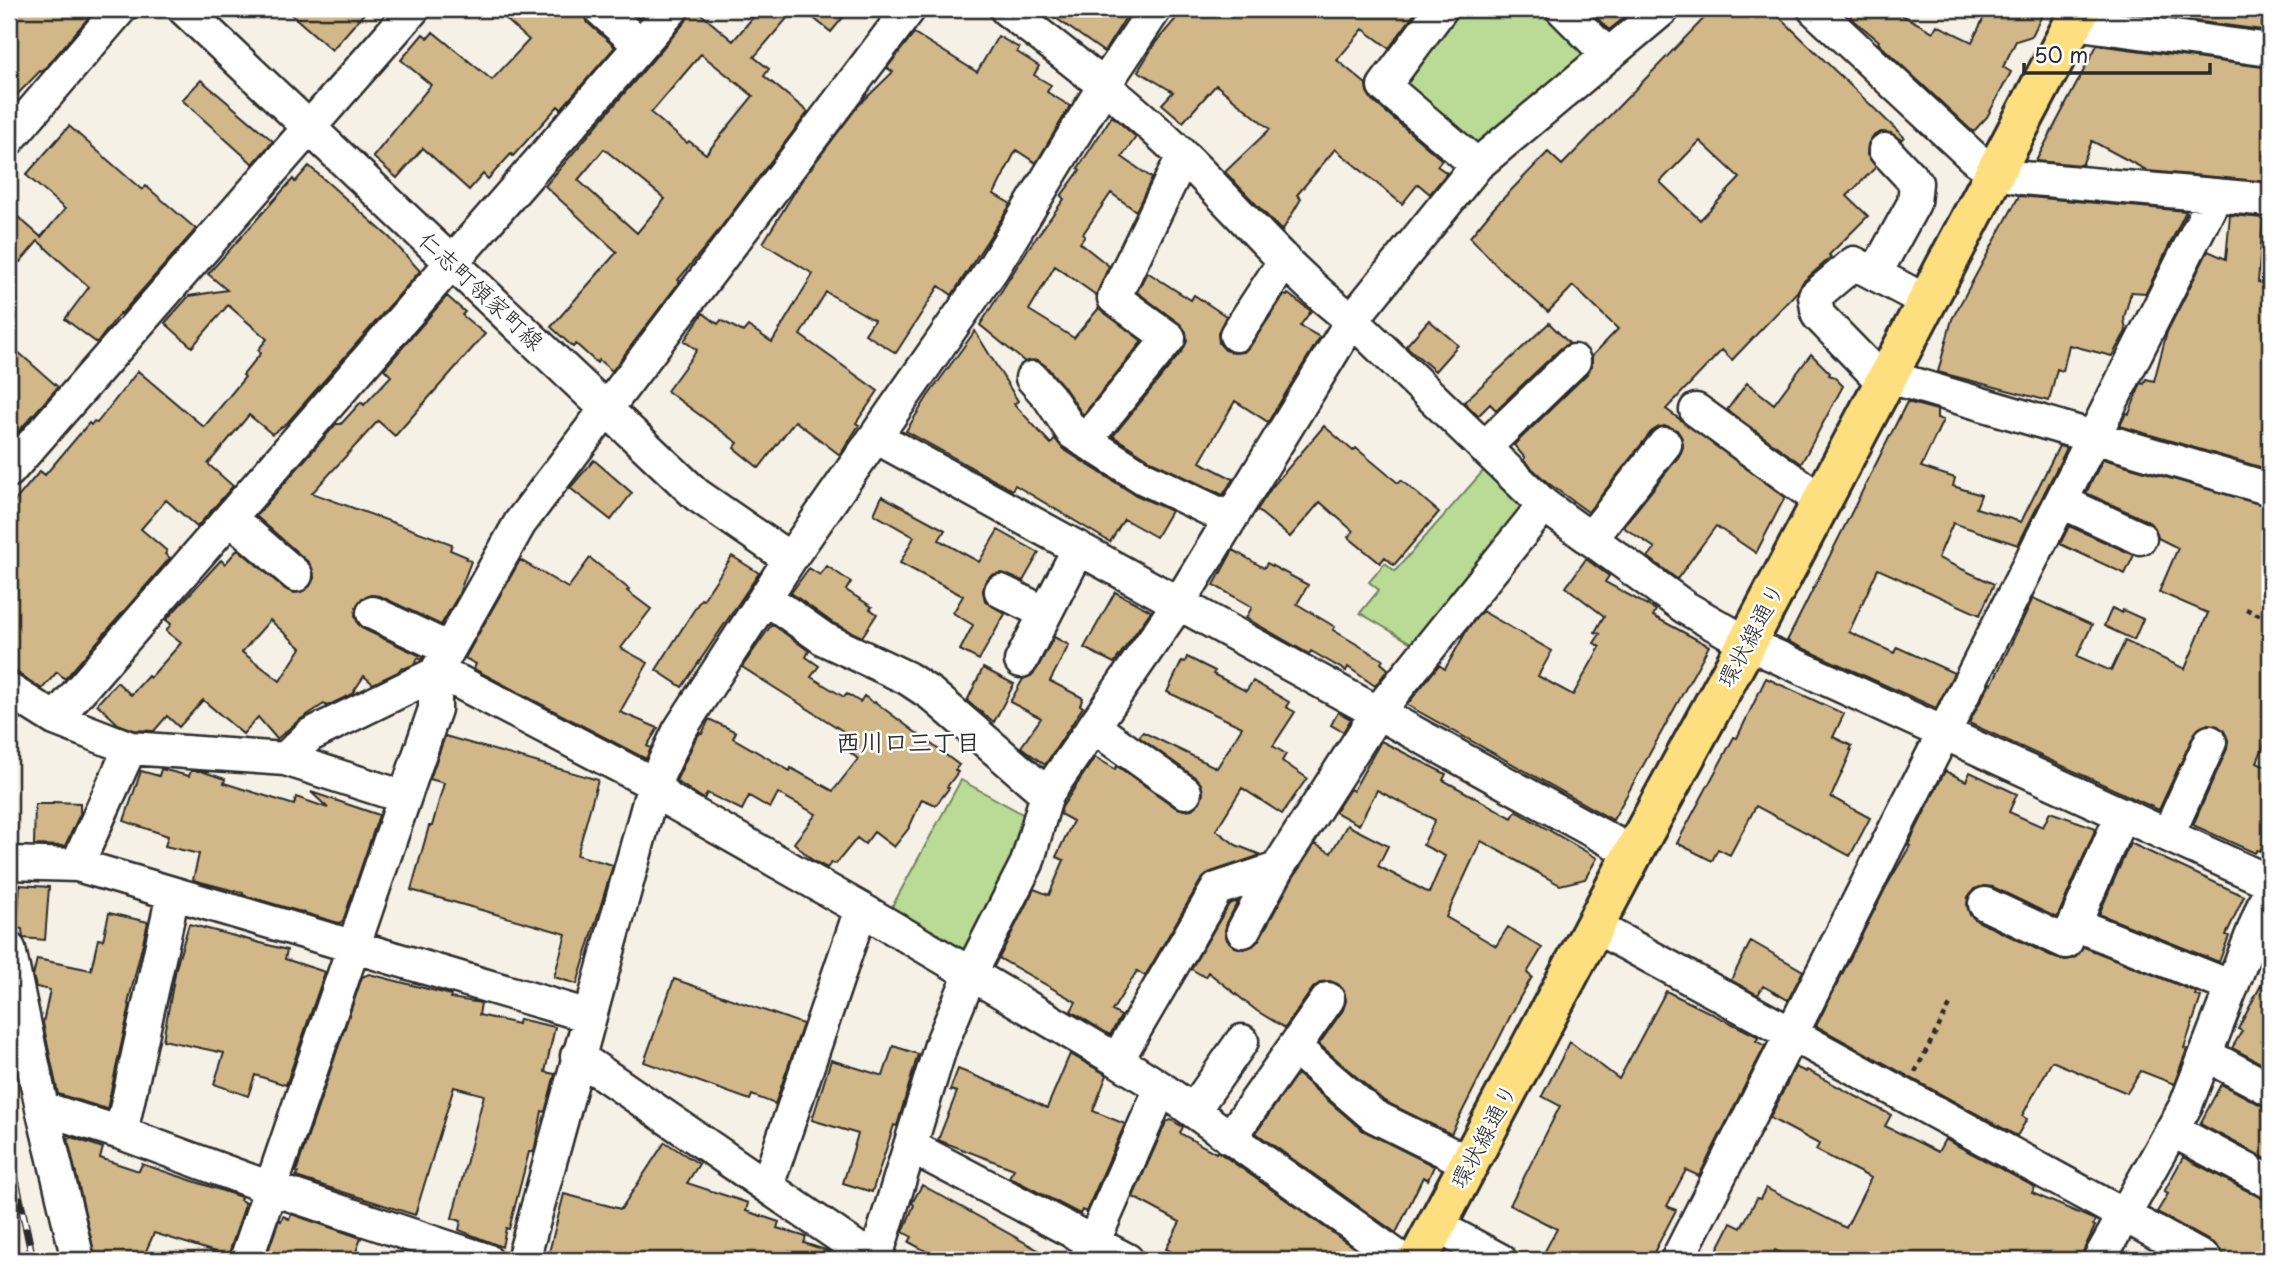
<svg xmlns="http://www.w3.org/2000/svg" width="2279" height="1269" viewBox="0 0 2279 1269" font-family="'Playpen Sans','Klee One',sans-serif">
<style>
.green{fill:#b9db95;stroke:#728360;stroke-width:2}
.building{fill:#d2b888;stroke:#2b2b2b;stroke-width:2;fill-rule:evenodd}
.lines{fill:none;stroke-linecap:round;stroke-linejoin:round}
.minor-casing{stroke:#2b2b2b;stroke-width:37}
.major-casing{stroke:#2b2b2b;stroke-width:44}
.path{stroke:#2b2b2b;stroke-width:4.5;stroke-dasharray:5 5;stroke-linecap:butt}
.minor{stroke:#fff;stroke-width:32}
.major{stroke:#fedf80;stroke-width:38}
.rail-casing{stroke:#2b2b2b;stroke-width:8}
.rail{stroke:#fff;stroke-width:5;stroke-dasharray:16;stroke-linecap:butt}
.labels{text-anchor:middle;stroke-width:5;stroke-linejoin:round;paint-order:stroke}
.street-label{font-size:23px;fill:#2b2b2b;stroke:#fff}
.neighbourhood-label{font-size:24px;font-weight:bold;fill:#2b2b2b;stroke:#fff}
</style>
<rect width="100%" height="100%" fill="#f6f1e7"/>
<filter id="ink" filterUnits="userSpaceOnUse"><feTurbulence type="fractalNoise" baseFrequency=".0143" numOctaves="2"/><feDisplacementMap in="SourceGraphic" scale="14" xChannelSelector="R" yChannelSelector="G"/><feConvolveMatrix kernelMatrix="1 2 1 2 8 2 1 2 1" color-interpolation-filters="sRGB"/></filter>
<g filter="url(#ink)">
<path class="green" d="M1447,9H1545L1592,54L1477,152L1390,84Z
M1484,470L1525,511L1413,644L1360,613L1379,590L1369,582L1385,563L1395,571Z
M961,780L1026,816L1016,854L970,951L951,953L888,914Z"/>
<path class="building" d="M9,9H96L42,72L40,71L9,103Z
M285,9H368L332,50Z
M495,9H582L583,15L588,23L615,47L561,109L558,106L513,156L511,154L488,179L483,174L469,190L423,148L397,178L373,157L431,85L401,60L423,34L428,38L433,32L492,80L529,40Z
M627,9H648L639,19Z
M690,9H695L733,41L760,9H795L754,57L769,69L764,76L808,112L715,235L678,280L680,281L612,371L599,360L597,363L576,344L573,347L551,327L617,252L545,186L686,21ZM701,54L753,96L706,154L689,141L687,143L651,113ZM604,149L665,199L637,233L578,180Z
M802,9H850L831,32Z
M1043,9H1131L1104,52Z
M1184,9H1418L1389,48L1363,29L1337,60L1366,84L1367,92L1372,100L1442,160L1437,166L1447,173L1430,194L1418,184L1402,204L1335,149L1297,195L1301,199L1282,231L1225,172L1270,129L1216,85L1183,122L1162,104L1173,92L1138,71L1156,42Z
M1588,9H1635L1609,30Z
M1713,9H1771L1904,137L1901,140L1891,133L1881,132L1873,136L1868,144L1867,155L1876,167L1847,196L1868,216L1829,255L1831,257L1803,282L1797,292L1732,360L1722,350L1666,409L1785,497L1756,553L1716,526L1677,579L1648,557L1655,548L1623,527L1680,455L1683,447L1682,438L1677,430L1667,426L1659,427L1651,432L1588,512L1548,483L1523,460L1525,458L1514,445L1587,374L1592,365V356L1618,329L1573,286L1548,312L1499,268L1470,237L1493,209L1548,152L1562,165ZM1700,141L1740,178L1700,220L1660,182Z
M1855,9H1891L1933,32L1937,25L1972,42L1988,9H2045L2032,36L2016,41L2003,67L2011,72L1987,117L1973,132L1878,43L1879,41L1850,17Z
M2118,9L2156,11L2157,9H2225L2270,14V31L2118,11Z
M914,33L977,72L998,36L1019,48L1017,52L1039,66L1034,75L1051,85L1047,92L1070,106L1036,163L1016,150L994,194L1011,204L952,295L939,286L896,353L865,334L874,320L826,292L800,335L878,391L856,423L859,425L840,455L795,421L759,468L734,448L738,443L667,391L697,350L684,341L703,313L718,324L721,320L743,332L748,326L772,342L813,274L763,243L802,180L858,106L893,72L887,68Z
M2097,45L2270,68V182L2148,171L2092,141L2082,165L2036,161Z
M201,80L273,141L253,164L182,100Z
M1112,116L1136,137L1122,157L1152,178L1136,211L1111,193L1083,234L1085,236L1080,243L1109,266L1096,295L1055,266L1029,310L1074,338L1099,308L1142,341L1083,415L1064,387L1046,366L1037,360L1025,362L980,325L1028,249L1064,199L1061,196L1080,170L1078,168Z
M69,126L142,190L146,186L196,229L121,314L120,313L97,343L65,319L89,287L38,241L20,262L9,253V209L41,237L65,209L26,175Z
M309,166L390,238L420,271L287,423L272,434L249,415L208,464L233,486L197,527L166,500L141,529L167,551L165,554L170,558L65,679L57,672L42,689L9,667V508L40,471L45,475L89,423L91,425L94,421L97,423L138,371L204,427L245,377L243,375L261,353L258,350L267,339L228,305L192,347L165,323L189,296L227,290L208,274L293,179L295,182Z
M2019,196L2186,211L2146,293L2131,292L2124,318L2126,331L2112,356L2069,345L2063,371L2057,369L2049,401L1938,372L1952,319Z
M2230,215L2263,218L2258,282L2270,285V470L2120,426L2126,413L2129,414L2141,383L2144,384L2146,379L2154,381L2167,332L2208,251L2226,259Z
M1147,272L1191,300L1194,295L1226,316L1218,333L1219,343L1225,350L1234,353L1244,352L1251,345L1284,295L1287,296L1288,294L1311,311L1300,326L1320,337L1268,422L1235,401L1200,462L1233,479L1223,495L1153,462L1113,436L1183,350L1187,341L1186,332L1180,324L1137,292Z
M447,296L465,312L462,315L485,334L395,436L378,421L312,493L452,544L450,550L467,557L466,559L471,561L458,596L441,625L380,596L371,595L362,598L357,605L355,615L358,624L365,630L423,657L421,660L418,658L415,664L403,669L401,668L398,672L373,684L364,676L352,694L327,706L324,704L298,721L277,739L258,717L243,734L203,700L179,727L167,716L154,731L134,730L118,724L97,704L117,682L131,695L148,676L150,678L181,643L166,631L171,624L166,620L221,560L225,564L238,549L285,589L293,593L301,592L310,586L314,578L313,570L308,562L256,516L336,424H341L361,402L364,405L391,376L384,369ZM270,620L301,648L280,681L242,652Z
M1429,320L1458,345L1435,371L1406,346Z
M1549,323L1569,343L1561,348L1496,410L1490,404L1478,416L1464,402Z
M975,331L1018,401L1014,404L1051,444L1055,439L1063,449L1134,494L1171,511L1156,537L1124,519L1110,542L1015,485L1012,490L906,431L928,396Z
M9,344L58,387L9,442Z
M1811,354L1830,373L1829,375L1834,377L1843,386L1801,464L1727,410L1747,383L1774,404Z
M1907,402L1937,410V418L1943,420L1921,467L1955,478L1953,486L1981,495L1976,508L2021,522L2059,446L2067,448L2018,545L1953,523L1938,558L1994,584L1980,615L1878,569L1849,632L1894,653L1897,647L1954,673L1936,708L1787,641Z
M1324,426L1353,451L1356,448L1398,483L1401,480L1439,512L1394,565L1385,557L1380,563L1348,537L1353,531L1320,502L1290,537L1257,510L1272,487Z
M2103,459L2270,507V731L2257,762L2270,768V827L2260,851L2257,850L2255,853L2193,825L2227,749L2228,740L2224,731L2218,726L2208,724L2199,728L2194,734L2159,810L1969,723L1990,683L1992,684L2033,598L2092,625L2077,656L2111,671L2125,641L2185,669L2208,613L2159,592L2178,548L2158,538L2155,528L2148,521L2086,493Z
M594,460L632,493L611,520L570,488Z
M882,496L945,530L939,540L979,562L998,530L1039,553L1023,581L1001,573L991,575L985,582L983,591L985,601L1005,614L979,660L960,650L973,625L953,613L963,596L900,563L914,537L874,514Z
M2069,526L2134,555L2125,574L2060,544Z
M1233,550L1264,568L1267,563L1308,585L1297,604L1335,627L1333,630L1383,660L1381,663L1388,669L1375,686L1348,667L1346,671L1311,651L1309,654L1246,618L1252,607L1214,585Z
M732,556L759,573L682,687L656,670L701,599L703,600Z
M590,558L629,589L627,591L651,609L621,648L648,663L620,712L658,728L647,746L651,748L646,759L474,669L476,664L465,658L520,560L568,588Z
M1586,559L1609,576L1605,582L1656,610L1653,616L1709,646L1613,820L1407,705L1439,665L1445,669L1467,630L1482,611L1552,651L1538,676L1573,695L1600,647L1594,643L1600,634L1595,632L1604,616L1566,587Z
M827,566L851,582L846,590L872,607L870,609L877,614L862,637L833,623L791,593L809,568L820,575Z
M1115,592L1151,611L1114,663L1084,648Z
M2112,608L2122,613L2123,610L2143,619L2134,640L2104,626Z
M772,624L809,651L806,657L819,666L811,677L844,697L847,694L860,702L864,696L874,703L875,702L959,765L955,770L958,772L947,787L949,788L936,805L922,799L909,828L894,847L874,832L865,844L857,838L836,864L831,863L827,868L812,860L794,843L816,814L778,793L770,808L749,796L742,810L707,793L704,799L676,781L695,740L700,733L702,734L709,719L736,732L733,738L790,771L791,768L833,791L858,759L846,749L848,746L842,738L846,733L742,667Z
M1054,637L1069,645L1050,681L1083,698L1080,705L1083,707L1045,765L1021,747L1041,718L1010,702L1023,679L1031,676L1037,669Z
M1187,657L1215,671L1213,674L1246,691L1253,681L1289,702L1286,707L1295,712L1273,746L1286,754L1282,761L1307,778L1282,814L1242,788L1216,830L1236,845L1261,855L1211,872L1201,880L1145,976L1137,971L1112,1011L1121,1016L1110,1035L1071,1011L1076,1002L999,958L1034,889L1049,895L1064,860L1056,857L1073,821L1060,814L1062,807L1095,757L1115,769L1117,766L1175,807L1184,810L1192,809L1200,802L1203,793L1201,784L1196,778L1139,737L1143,732L1217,768L1242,727L1167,692L1182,661L1185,662Z
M983,668L1014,684L994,722L967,701Z
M1766,678L1844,714L1833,737L1852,746L1850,750H1852L1831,797L1870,818L1850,856L1756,806L1730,855L1718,849L1712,861L1677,843L1734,737L1737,738Z
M1338,712L1351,719L1343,732L1331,725Z
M445,736L598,780L577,855L613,865L577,984L554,977L566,934L411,890L429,826H432L444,783L430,779Z
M1381,741L1446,774L1443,780L1512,818L1516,811L1597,858L1585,879L1560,885L1481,841L1446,917L1496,946L1508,927L1542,948L1527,973L1532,977L1519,999L1451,1134L1384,1101L1319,1044L1343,1010L1346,1001L1344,991L1338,984L1330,981L1321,982L1313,988L1285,1028L1257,1011L1208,972L1205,977L1191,969L1229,904L1238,901L1227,923L1225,931L1227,940L1235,947L1244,949L1253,946L1259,940L1293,878L1315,844L1331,853L1347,825L1388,846L1378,866L1429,893L1445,856L1423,845L1435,820L1377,790L1359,825L1335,812L1350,789L1353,791Z
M161,769L189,776L191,771H201L225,779L224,783L294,805L296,797L328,808L311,792L379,815L343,921L339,923L243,895V893L193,880L199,854L165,846L168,836L124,821L141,771L159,776Z
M1945,771L1966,781L1970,772L2017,794L2009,812L2043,827L2050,812L2096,828L2057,918L1993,887L1984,886L1974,889L1968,897L1967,906L1970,915L1977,921L2058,959L2067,960L2076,957L2084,947L2196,992L2195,995L2201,997L2184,1048L2187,1049L2174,1084L2141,1071L2127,1093L2052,1061L2022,1116L2027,1119L2017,1136L1816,1026L1886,887L1910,846L1908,845Z
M53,802L80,803V814L65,846L34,845L35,804H53Z
M2130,843L2244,896L2226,935L2229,936L2219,962L2099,914Z
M20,885L49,887L45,940L23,938L22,929L17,928Z
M109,913L148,922L128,1004L130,1005L107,1109L58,1094L43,1023L50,990L36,987L33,976L37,959L91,970L98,939L103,940Z
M189,924L287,950L285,959L325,972L286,1085L255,1075L248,1096L214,1084L224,1053L163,1040L176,968Z
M1751,941L1803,971L1788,1000L1763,986L1758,995L1731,980Z
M2270,968V1068L2232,1048L2242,1031L2238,1029Z
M369,974L451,995L450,998L481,1003L479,1015L518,1024L519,1019L555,1027L545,1072L555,1074L545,1112L542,1111L534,1152H529L509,1229L506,1228L502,1247L459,1230L461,1221L452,1218L484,1095L454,1087L415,1215L296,1177L298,1173L296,1172L362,977Z
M674,979L803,1024L775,1104L752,1095L750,1100L644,1062Z
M1666,991L1759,1037L1756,1041L1765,1046L1699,1176L1686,1170L1667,1206L1676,1210L1650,1260H1540L1557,1229L1510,1205L1560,1106L1542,1096L1570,1042L1619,1079Z
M893,1046L918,1054L897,1126L894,1125L872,1192L843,1183L858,1134L812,1120L831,1060L883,1076Z
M1070,1054L1107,1075L1093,1111L1125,1124L1086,1212L1082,1210L1080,1214L1009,1177L1014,1169L938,1140L957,1092L950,1090L958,1069L1008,1089L1047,1108Z
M1795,1067L1806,1072L1807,1070L1891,1115L1885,1126L1938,1152L1945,1139L2035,1187L2032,1193L2095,1220L2093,1225L2095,1226L2079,1260H1795L1775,1250L1770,1260H1712L1731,1223L1741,1228L1757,1198L1760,1199L1766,1188L1846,1228L1871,1178L1816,1150L1819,1144L1770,1118Z
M1297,1074L1362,1130L1434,1166L1428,1180L1423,1177L1396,1233L1256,1133Z
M2221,1084L2261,1105L2270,1107V1161L2200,1124Z
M1171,1120L1183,1127L1180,1133L1216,1153L1217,1151L1371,1260H1187L1166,1249L1180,1222L1133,1197L1166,1122Z
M71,1137L103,1148L100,1158L139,1171L142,1164L241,1197L240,1200L244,1202V1208L228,1256L154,1233L142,1260H96L68,1140Z
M665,1142L699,1164L687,1183L748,1203L746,1211L779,1222L777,1228L806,1237L804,1243L828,1251L842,1260H547L564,1194L621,1209Z
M2183,1157L2261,1198L2270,1200V1260H2236L2222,1253L2215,1244L2157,1212L2168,1194L2164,1192Z
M922,1185L1056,1260H942L909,1242L912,1237L903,1232L914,1205L912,1203Z
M291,1214L361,1238L353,1260H265L279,1220L281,1221L283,1216L289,1219Z"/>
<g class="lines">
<g class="minor-casing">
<path id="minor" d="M184,9L697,495L790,559
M600,9L640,45
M1006,9C1067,56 1128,102 1183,156C1239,210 1289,273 1352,320L1544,505L1686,608L1747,643L2270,882
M1441,9L1384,86L1477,165
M1562,9L1608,55
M1814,9L1973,157L1995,172L2022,178L2270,200
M2073,23L2270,50
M9,139L120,9
M1875,274L1914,203L1916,183L1885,150
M1236,335L1285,260
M1886,376L2270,489
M1032,378L1049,397L1073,433L1144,478L1230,519
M1883,382L1818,315L1815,296L1854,263L1926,301
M1696,410L1821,501
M876,437L1633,853
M1085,441L1169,338L1114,298L1183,156
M1484,448L1574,361
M9,471L413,9
M2062,502L2140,538
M230,518L296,575
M1590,539L1665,444
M1001,591L1045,613
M766,598L824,639L907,678L931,694L1047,794
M373,613L449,649
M1021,661L1079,548
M9,690L55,719L130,748L285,759L404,797
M55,719L672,9
M1094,727L1185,792
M285,759L310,735L435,674L459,682L654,784L669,800L861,909L1117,1060L1161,1088L1402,1260
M2122,814L2076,921L2087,929L2232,987
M2168,835L2210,742
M9,863L77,865L589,1016
M77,865L130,748
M1985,904L2066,942L2076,921
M1594,926L2206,1260
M1243,931L1277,869
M9,949L42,1108L78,1260
M1294,1047L1374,1116L1469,1163
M2206,1055L2270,1089
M577,1056L874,1260
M1117,1060L1217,889L1277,869L1377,713L1544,505
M42,1108L121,1133L270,1188L486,1260
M1193,1111L1242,1041
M2172,1130L2270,1182
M121,1133L173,894
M1230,1138L1328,999
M910,1146L1127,1260
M767,1186L861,909
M1437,1226L1500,1260
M1086,1259L1161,1088
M246,1260L435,709V674L520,523L909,9
M523,1260L654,784L679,731L790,559L993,268L1105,84L1155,9
M875,1260L941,1045L971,973L1027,863L1047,794L1179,603L1352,320L1477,165L1663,9
M1677,1260L2216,195
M2099,1260L2186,1105L2270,888"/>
</g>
<g class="major-casing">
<path id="major" d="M1418,1260L1633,853L1747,643L2081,9"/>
</g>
<path class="path" d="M2246,609L2270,620
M1915,1072L1950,1005"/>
<use href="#minor" class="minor"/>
<use href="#major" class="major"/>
<g class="rail-casing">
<path id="rail" d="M9,1149L33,1260"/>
</g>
<use href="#rail" class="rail"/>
</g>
</g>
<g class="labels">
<g class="street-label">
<text transform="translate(481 291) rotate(43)" y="8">仁志町領家町線</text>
<text transform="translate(1751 635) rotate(-62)" y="8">環状線通り</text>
<text transform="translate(1484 1136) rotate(-62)" y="8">環状線通り</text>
</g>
<g class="neighbourhood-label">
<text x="908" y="751">西川口三丁目</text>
</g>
</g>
<rect width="2279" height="1269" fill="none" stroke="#fff" stroke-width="35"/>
<rect x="18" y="18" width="2244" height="1234" fill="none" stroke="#2b2b2b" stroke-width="2.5" filter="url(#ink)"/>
<path d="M2024 63v10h186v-10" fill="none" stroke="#2b2b2b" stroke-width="3.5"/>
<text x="2034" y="63" font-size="21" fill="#2b2b2b" stroke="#ffffff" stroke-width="5" paint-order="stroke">50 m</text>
</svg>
